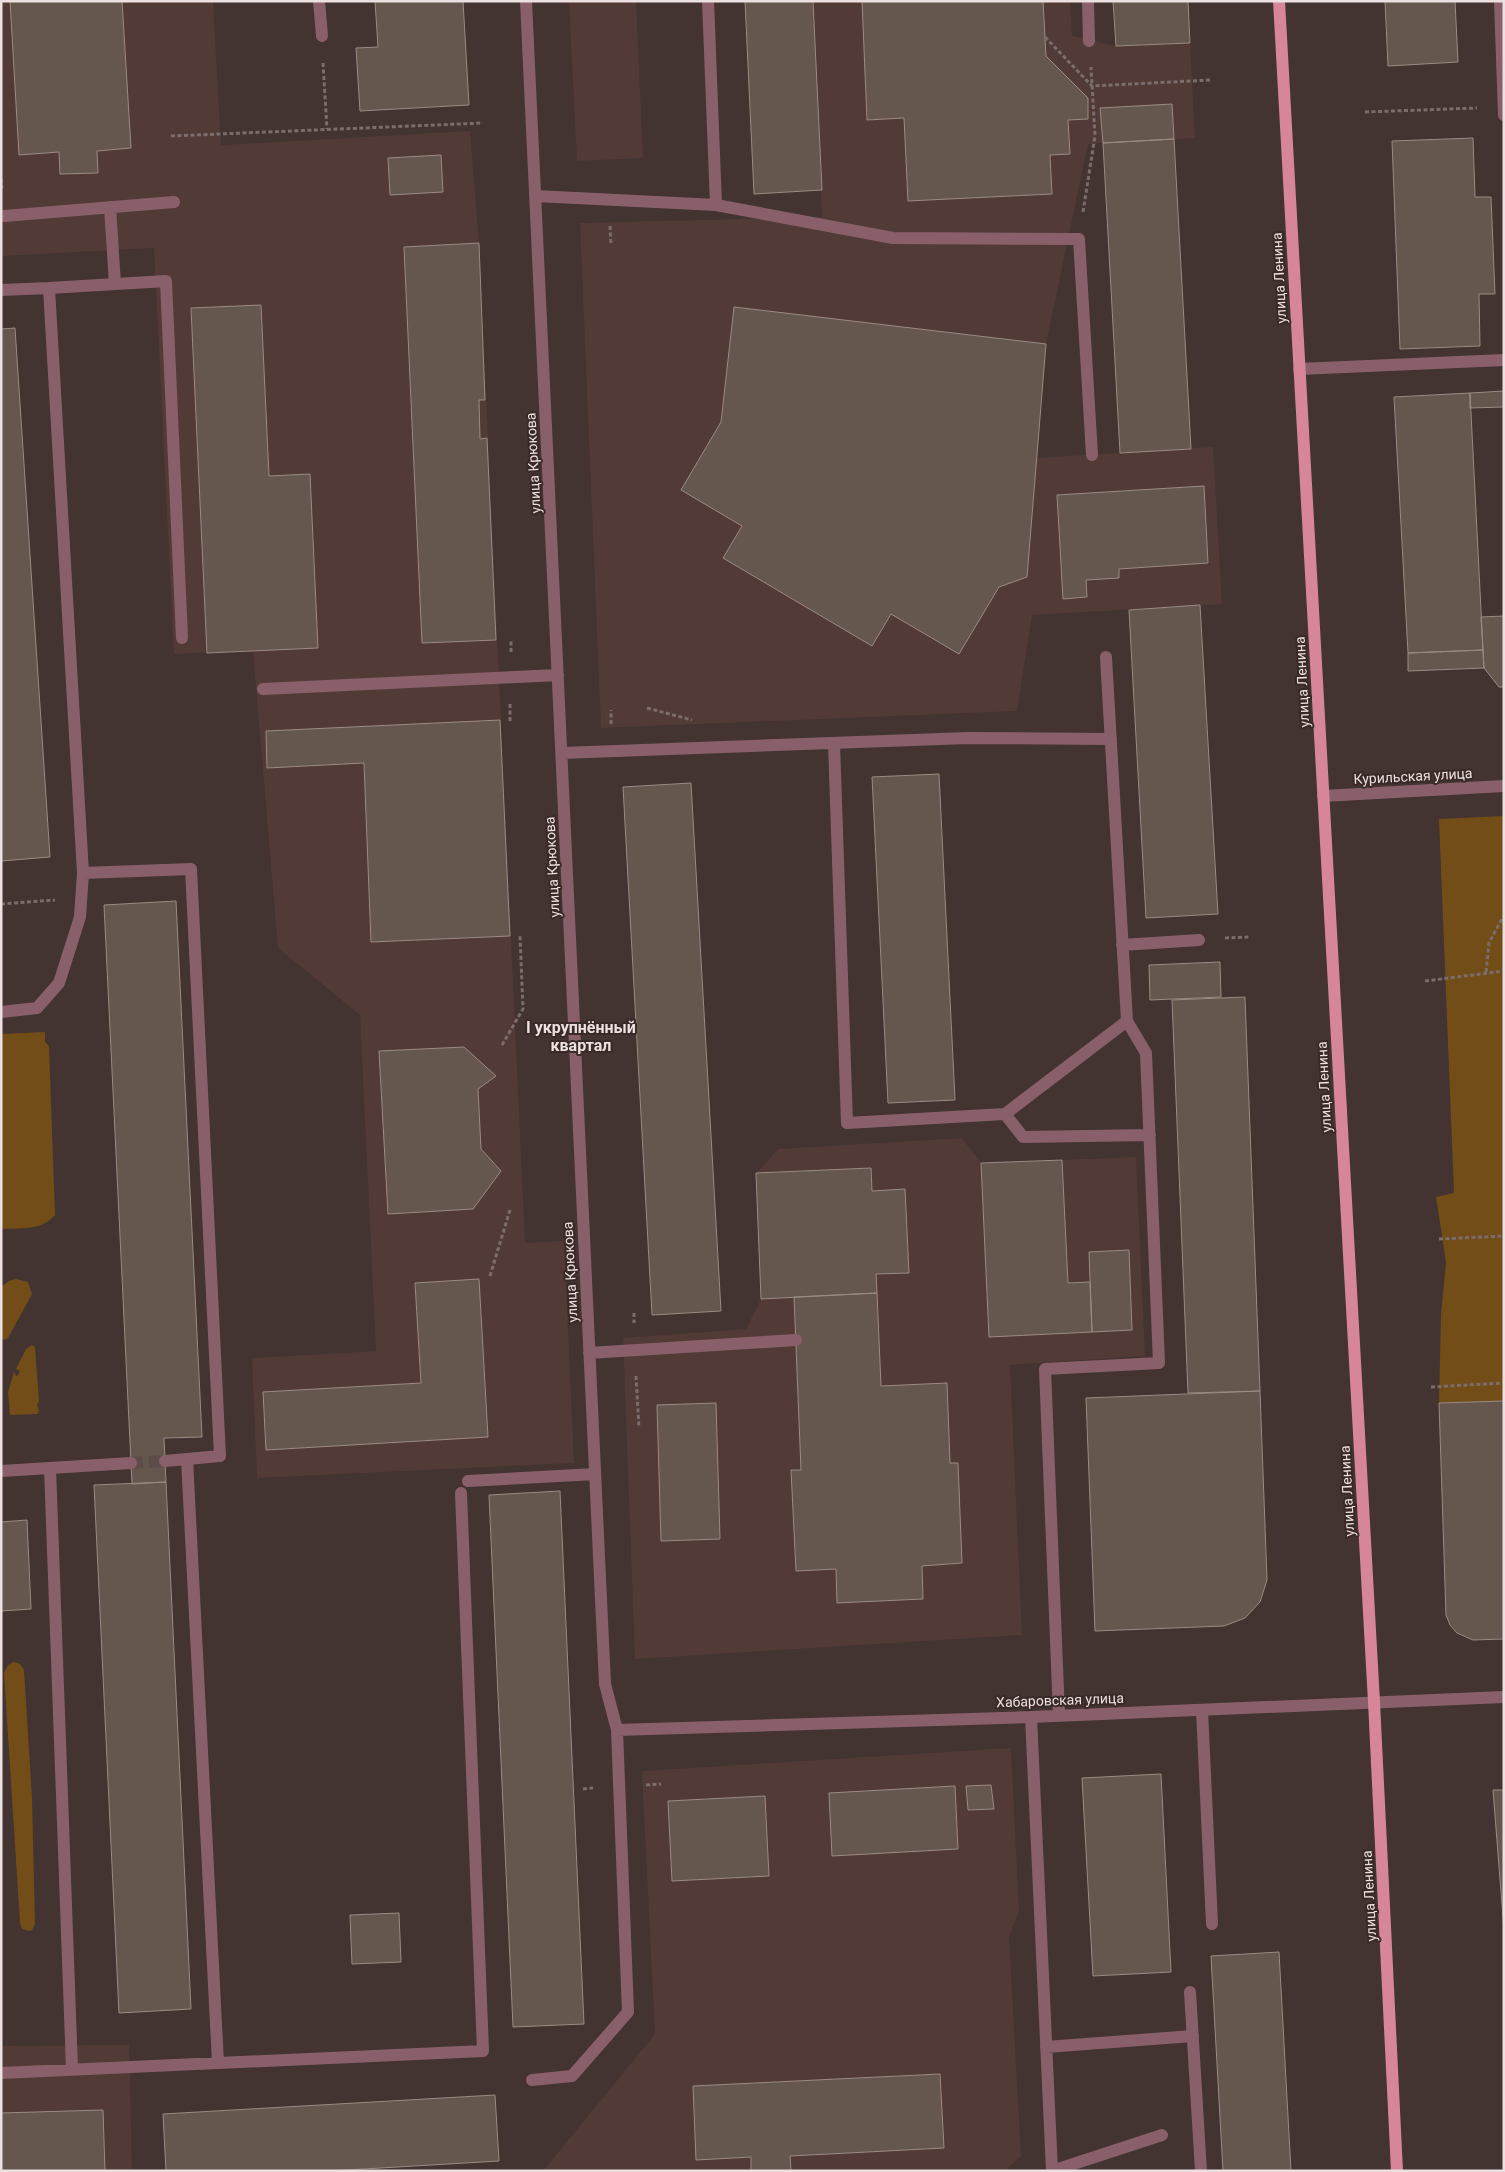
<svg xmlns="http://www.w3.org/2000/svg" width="1505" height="2172" viewBox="0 0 1505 2172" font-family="Roboto,sans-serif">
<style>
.built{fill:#523a37}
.green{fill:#724d17}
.building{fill:#65564e;stroke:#9c8b82}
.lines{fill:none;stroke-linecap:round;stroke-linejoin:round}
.minor-tunnel{stroke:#5c4d4b;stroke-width:12;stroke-dasharray:12 6;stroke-linecap:butt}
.path{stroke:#7b6d6b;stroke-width:3;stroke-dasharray:4 2.5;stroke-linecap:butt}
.minor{stroke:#896069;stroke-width:12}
.major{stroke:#d78699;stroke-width:12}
.labels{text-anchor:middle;stroke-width:4;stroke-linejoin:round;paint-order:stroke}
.street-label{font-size:14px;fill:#ece1e0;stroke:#392927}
.quarter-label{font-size:16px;font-weight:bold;fill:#ece1e0;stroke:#392927}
</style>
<rect width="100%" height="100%" fill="#433331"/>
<path class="built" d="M1,1H213L221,145L470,131L479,243L525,1243L564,1241L574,1463L257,1478L252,1358L376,1351L360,1015L278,948L253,651L174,654L154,248L1,256Z
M569,1H636L643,158L577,161Z
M813,1H1070L1072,36L1116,46L1190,43L1195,138L1088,144L1046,344L1037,458L1213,447L1222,604L1032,615L1017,711L601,728L580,223L822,217Z
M962,1138L981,1163L1136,1157L1145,1356L1010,1365L1022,1635L635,1659L623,1338L746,1329L761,1299L756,1173L778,1149Z
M1011,1748L1019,1912L1009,1936L1021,2156L1005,2171H543L655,2034L642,1771Z
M129,2045L132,2171H1V2046Z"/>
<path class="green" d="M1504,816V1401L1439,1403L1441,1315L1446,1262L1436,1197L1454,1193L1439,819Z
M45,1032V1042L49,1046L55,1215C41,1231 21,1228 1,1229V1034Z
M16,1279L28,1282L32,1294L8,1338L4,1340L1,1338V1287L9,1281Z
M32,1345L35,1347L39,1402L37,1404L39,1411L37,1414L10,1415L8,1392L14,1372L16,1376L18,1375L20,1371L16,1369L26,1349Z
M14,1662L20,1664L24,1670L32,1798L35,1924L32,1930L29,1931L22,1929L20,1923L4,1673L8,1665Z"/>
<path class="building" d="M10,1H122L131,148L97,151L98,173L60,174L59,152L19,155Z
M375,1H463L469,105L360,111L356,48L378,47Z
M745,1H813L822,190L754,194Z
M862,1H1043L1046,56L1088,98V119L1068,120L1070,154L1050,155L1052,194L908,201L904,118L867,120Z
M1113,1H1188L1190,43L1116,46Z
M1385,1H1455L1458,62L1388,66Z
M1172,104L1174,139L1103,143L1100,108Z
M1473,138L1475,197H1491L1495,294H1479L1480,346L1400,349L1392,141Z
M1174,139L1191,449L1120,453L1103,143Z
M441,155L443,192L390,195L388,158Z
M479,243L485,400H479L480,439L487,438L496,640L422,643L404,247Z
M261,305L269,476L310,474L318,648L207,653L191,308Z
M734,307L1046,344L1027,577L999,587L959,654L891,614L872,646L723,558L742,526L681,490L721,422Z
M15,328L50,857L1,861V329Z
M1504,391V407L1470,408V393Z
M1470,393L1483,650L1408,653L1394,397Z
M1204,486L1208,563L1119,569V578L1086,580L1087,597L1063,599L1057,495Z
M1200,605L1218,914L1146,918L1129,610Z
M1504,616V687H1499L1484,668L1481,617Z
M1483,650L1484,668L1408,671V653Z
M500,720L510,936L371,942L364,763L267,768L266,731Z
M939,774L955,1100L888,1103L872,777Z
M691,783L721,1311L652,1315L623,787Z
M176,901L202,1437L164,1438L166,1482L132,1484L104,905Z
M1220,962L1221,997L1150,1000L1149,965Z
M1245,997L1260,1391L1188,1393L1172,1000Z
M464,1047L496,1076L478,1089L481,1149L501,1171L473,1209L388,1214L379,1051Z
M1062,1160L1068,1283L1090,1282L1092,1332L989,1337L981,1163Z
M871,1168L872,1191L905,1189L909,1273L876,1274L877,1293L761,1299L756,1173Z
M1129,1250L1132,1330L1092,1332L1089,1252Z
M479,1279L488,1437L266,1450L263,1392L421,1383L415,1283Z
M877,1293L881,1386L947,1383L950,1463H958L962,1563L922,1566L923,1599L837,1603L836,1569L796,1571L791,1470H801L794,1297Z
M1260,1391L1267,1580L1260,1602L1245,1618L1224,1626L1095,1631L1086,1398Z
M1504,1401V1639L1473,1640L1457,1633L1450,1625L1446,1615L1439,1403Z
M716,1403L720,1539L661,1541L657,1405Z
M166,1482L191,2009L119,2013L94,1485Z
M560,1491L584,2024L513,2027L489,1495Z
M27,1520L31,1609L1,1611V1522Z
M1161,1774L1171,1972L1093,1976L1082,1778Z
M991,1785L994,1809L968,1810L966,1786Z
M955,1786L958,1849L832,1856L829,1793Z
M1493,1790H1504V1930Z
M765,1796L769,1876L672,1881L668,1801Z
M399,1913L401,1962L352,1964L350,1915Z
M1279,1952L1291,2171H1223L1211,1956Z
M940,2074L944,2148L790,2156L791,2171H751V2157L696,2160L693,2086Z
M495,2095L499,2161L330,2171H166L163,2114Z
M103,2110L105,2171H1V2113Z"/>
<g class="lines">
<path class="minor-tunnel" d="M131,1463L165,1461"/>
<path class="path" d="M1045,37L1092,86L1211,80
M323,63L327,129
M1365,112L1477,108
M171,136L483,123
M1,179L2,189
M1083,212L1095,136L1091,67
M610,226L611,245
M511,652V640
M647,708L692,720
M510,721V703
M611,724V710
M1,904L55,900
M1225,938L1251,937
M1486,972L1489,943L1504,915
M1425,981L1504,971
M502,1045L523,1009L520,936
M1439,1239L1504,1236
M490,1276L510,1210
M634,1313V1323
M636,1376L639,1428
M1431,1387L1504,1383
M646,1785L661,1784
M583,1789L593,1788"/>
<path class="minor" d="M319,1L322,36
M526,1L605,1684L617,1730L628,2012L572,2076L532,2080
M708,1L716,205
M1088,1L1089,41
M1500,1L1504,115
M536,196L716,205L893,238L1079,239L1092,455
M110,207L115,284
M4,216L174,202
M49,288L166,281L182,638
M1,290L49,288L83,873L191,869L220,1456L165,1461
M1299,369L1504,360
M263,689L558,675
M834,743L847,1123L1005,1114L1127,1021
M562,753L968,738L1111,739
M1323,796L1504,786
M1122,945L1199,940
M1,1012L37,1008L59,983L80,917L83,873
M1005,1114L1023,1137L1150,1135
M589,1353L796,1340
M187,1459L218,2063
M50,1468L72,2069
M1,1471L131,1463
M468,1481L595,1474
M1202,1710L1212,1924
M1059,1715L1045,1369L1159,1363L1146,1053L1127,1021L1106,657
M1031,1717L1052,2171L1162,2135
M617,1730L1031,1717L1504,1697
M1190,1992L1201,2171
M1046,2047L1193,2036
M1,2073L483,2051L461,1493"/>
<path class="major" d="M1279,1L1374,1702L1397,2171"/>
</g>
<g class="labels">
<g class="street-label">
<text transform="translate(1279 278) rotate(-93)" y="5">улица Ленина</text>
<text transform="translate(533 463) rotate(-93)" y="5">улица Крюкова</text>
<text transform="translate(1302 682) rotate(-93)" y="5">улица Ленина</text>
<text transform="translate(1413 776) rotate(-3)" y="5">Курильская улица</text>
<text transform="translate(552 867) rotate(-93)" y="5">улица Крюкова</text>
<text transform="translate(1324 1087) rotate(-93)" y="5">улица Ленина</text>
<text transform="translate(570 1272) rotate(-93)" y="5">улица Крюкова</text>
<text transform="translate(1347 1491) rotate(-93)" y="5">улица Ленина</text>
<text transform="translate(1060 1700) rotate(-2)" y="5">Хабаровская улица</text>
<text transform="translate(1369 1896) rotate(-93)" y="5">улица Ленина</text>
</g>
<g class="quarter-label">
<text x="581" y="1033">I укрупнённый<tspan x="581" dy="18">квартал</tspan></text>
</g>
</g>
<rect width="1505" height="2172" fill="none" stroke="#ece1e0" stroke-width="5"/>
</svg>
